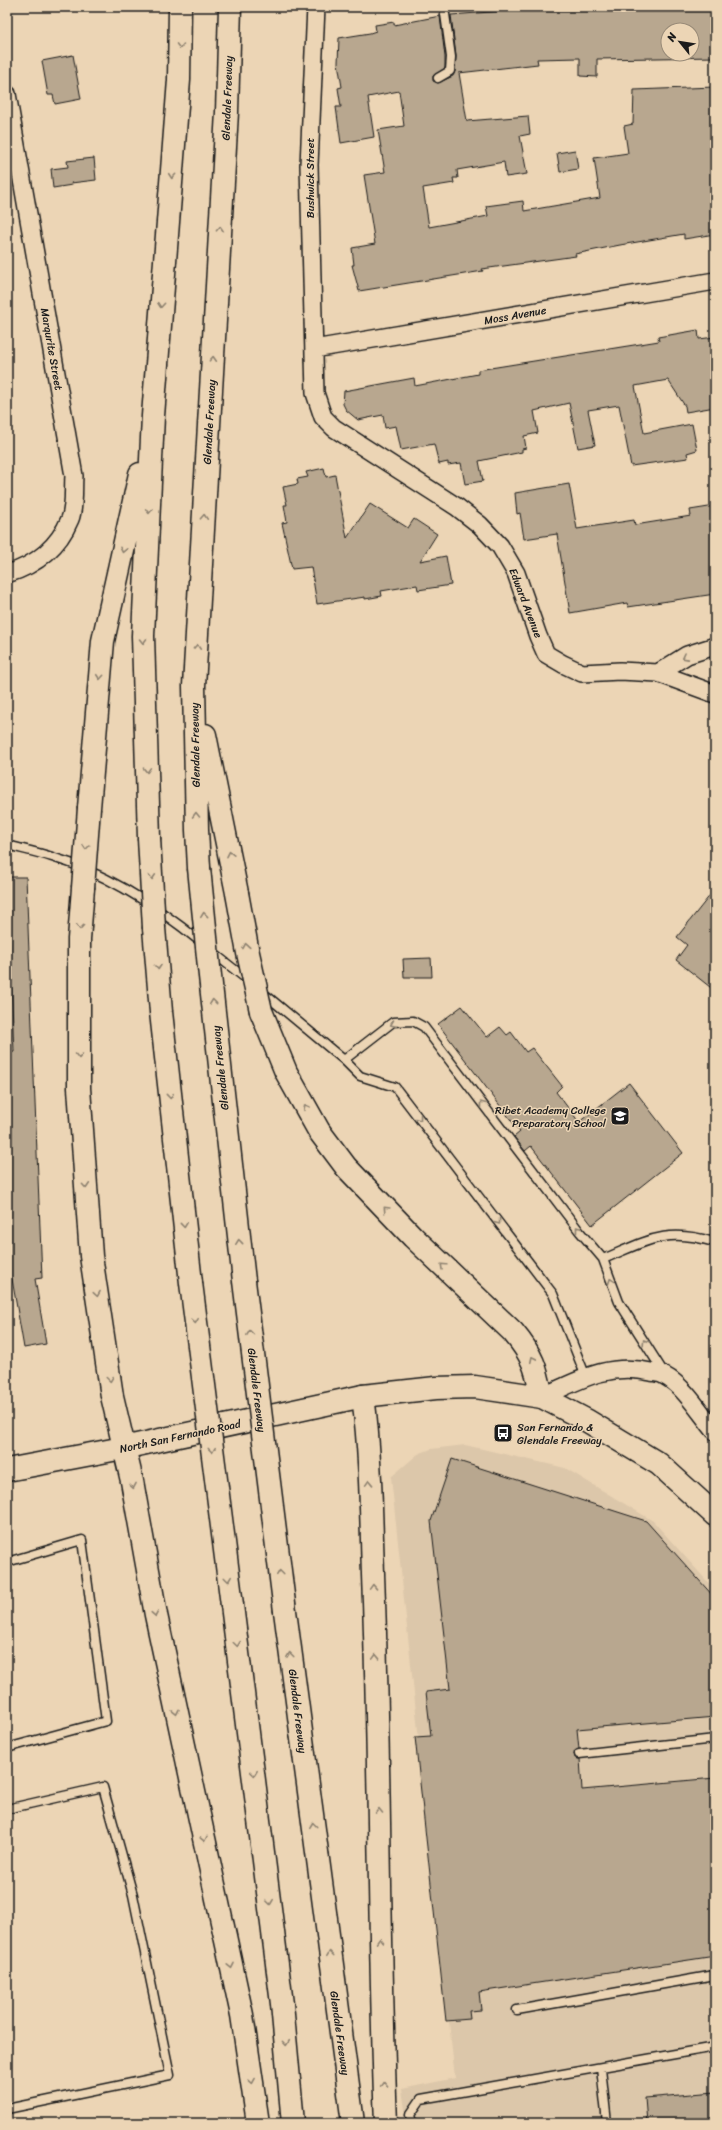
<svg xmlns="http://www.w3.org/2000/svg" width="722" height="2130" viewBox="0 0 722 2130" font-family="Sriracha,sans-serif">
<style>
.built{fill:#dcc7aa}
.building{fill:#b8a78f;stroke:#1c1c1c;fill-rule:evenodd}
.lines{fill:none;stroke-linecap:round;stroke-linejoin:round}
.lane-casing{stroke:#1c1c1c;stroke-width:11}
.street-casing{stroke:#1c1c1c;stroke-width:20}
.primary-casing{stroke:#1c1c1c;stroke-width:25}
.highway-casing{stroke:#1c1c1c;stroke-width:25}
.lane{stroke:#ecd5b5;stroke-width:8}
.street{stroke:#ecd5b5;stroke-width:17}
.primary{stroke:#ecd5b5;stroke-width:22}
.highway{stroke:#ecd5b5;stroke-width:22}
.highway-bridge-casing{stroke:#1c1c1c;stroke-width:25;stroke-linecap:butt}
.highway-bridge{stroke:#ecd5b5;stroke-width:22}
.oneway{stroke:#8e8270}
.labels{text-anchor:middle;stroke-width:3;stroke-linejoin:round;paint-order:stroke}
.street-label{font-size:11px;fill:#1c1c1c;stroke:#ecd5b5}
.poi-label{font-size:11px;fill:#1c1c1c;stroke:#ecd5b5;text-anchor:end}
</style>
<rect width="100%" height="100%" fill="#ecd5b5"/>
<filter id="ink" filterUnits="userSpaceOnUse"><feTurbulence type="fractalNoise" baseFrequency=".025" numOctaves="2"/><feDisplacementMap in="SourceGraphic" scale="8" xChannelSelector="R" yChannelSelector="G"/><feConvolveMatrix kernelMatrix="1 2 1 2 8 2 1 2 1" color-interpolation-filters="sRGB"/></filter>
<g filter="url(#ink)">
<path class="built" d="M465,1445L565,1468L653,1521L715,1590V2123H407L402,2089L455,2078L391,1477L418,1454L431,1449Z"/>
<path class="building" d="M556,7H715V57L597,59V77L580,76V58L537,59L538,64L459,73L467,121L528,116L530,134L520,136L527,174L506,177L504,162L457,170L458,178H453L454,183L423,188L429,227L488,216L486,206L523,201L524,211L600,198L594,158L628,153L624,126L633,124L634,90L715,87V234L684,239V234L620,245L575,254L576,256L482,269L483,271L359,291L352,265H354L352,248L375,244L364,175L385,172L378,130L404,126L399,91L368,97L374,137L341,143L336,107H341L338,88L342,87L338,63L339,38L370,33L376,31L375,25L394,22V25L440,16L445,57V68L433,76V81L438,83L453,76L455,71L456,56L451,15ZM668,30H692V54H668Z
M73,55L81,99L55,104L53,95H48L42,61Z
M575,150L578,169L560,172L557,153Z
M94,158L96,180L71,183L72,185L53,188L51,169L68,167L67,161Z
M698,330L699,339L715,337V407L686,412L685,406L668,380L635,386L644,433L692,424L697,450L687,453L688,458L631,466L619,405L588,410L595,445L578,448L569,403L534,411L538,433L524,436L526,448L522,449V452L479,461L483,481L465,484L461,463L448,465V462L439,464L434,444L401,450L396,426L385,428L383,415L358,420L346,410L343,404L344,391L414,378L415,386L478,374V370L659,341L658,337Z
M324,468L326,477L335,475L347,538L370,504L408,528L414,519L437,534L420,561L446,556L451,585L418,590L417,585L381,591L382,596L365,599V597L317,604L311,567L292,569L282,523L287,522L284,505H287L283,487L298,484L297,479L308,477L306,472Z
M569,484L577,529L634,520L635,525L691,516L690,510L715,506V594L628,607L627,603L570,613L557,534L524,539L520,513L517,514L515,493Z
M7,877H26L42,1278L35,1279L46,1344L24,1348L12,1279L7,1280V1053L14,1052Z
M715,889V991L676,960L687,945L677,937Z
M431,958L432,977H404L403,959Z
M462,1006L487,1037L500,1027L507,1035L511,1032L526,1052L532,1048L562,1086L556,1092L579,1122L629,1083L683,1153L592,1225L531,1146L525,1151L514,1137L520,1132L438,1024Z
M452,1459L646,1521L715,1598V1717L577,1729L579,1749L574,1754L575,1758L580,1759L582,1790L715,1778V1956L479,1992L481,2010L469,2011L470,2019L446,2021L415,1737L431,1736L426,1692L450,1689L431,1521Z
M715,2092V2123H647L645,2098Z"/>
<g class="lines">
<g class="lane-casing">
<path id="lane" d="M438,78L450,71L451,57L444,7
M7,845C22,849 37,852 52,857C107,873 158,907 202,943
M211,951L249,981
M261,991L344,1060L360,1076L395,1087L553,1294L586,1377
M344,1060L393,1022L413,1021L424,1027L580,1232L603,1259L619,1302L664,1373
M603,1259C647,1241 666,1227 714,1242
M7,1562L82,1540L106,1721L7,1748
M579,1754L715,1739
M7,1809L103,1787L133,1895L170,2075L7,2109
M517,2010L715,1975
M601,2068L607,2123
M412,2123L410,2115L421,2099L715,2047"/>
</g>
<g class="street-casing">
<path id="street" d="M316,7L309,165L315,393L323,417L334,428L457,507L480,525L500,546L516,573L538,636L546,654L563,664L582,673L620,671L658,673L715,694
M7,94L74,476C73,489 75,507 70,519C58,548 36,565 7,574
M314,349L715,281
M658,673L687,655L715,646
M542,1397C579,1380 609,1362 651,1372C655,1373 661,1373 665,1376C684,1386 701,1414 715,1431"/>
</g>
<g class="primary-casing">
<path id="primary" d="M7,1470L123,1448L363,1396L436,1388L475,1387L542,1397L586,1420L659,1464L715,1515"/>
</g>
<g class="highway-casing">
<path id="highway" d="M205,735L237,893
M89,808L103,641L140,474
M149,838L143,636L153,416L179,80L180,7
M199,868L197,830L194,686L227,112L230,7
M83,888L79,939V1088L91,1256L112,1396L132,1481L156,1615L242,2015L258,2123
M154,928L161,1012L191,1283
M209,967L244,1281
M261,1011L286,1072L319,1131L346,1167L413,1237L513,1332C533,1356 536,1367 542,1397
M363,1396C372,1464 371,1533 374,1601C380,1775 379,1949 386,2123
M232,1605L282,2004L293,2123
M285,1611L353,2123"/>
</g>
<use href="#lane" class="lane"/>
<use href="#street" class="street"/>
<use href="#primary" class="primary"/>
<use href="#highway" class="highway"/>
<g class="highway-bridge-casing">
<path id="highway-bridge" d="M149,838L154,928
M199,868L209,967
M83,888L89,808
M237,893L248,953L261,1011
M244,1281L285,1611
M191,1283L232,1605"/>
</g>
<use href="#highway-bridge" class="highway-bridge"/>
</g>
<defs><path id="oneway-chevron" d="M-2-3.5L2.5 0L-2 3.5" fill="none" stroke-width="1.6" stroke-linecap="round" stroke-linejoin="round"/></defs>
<g class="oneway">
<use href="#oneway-chevron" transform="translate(180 46) rotate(91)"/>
<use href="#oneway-chevron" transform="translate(172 176) rotate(95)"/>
<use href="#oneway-chevron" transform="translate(220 229) rotate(-87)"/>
<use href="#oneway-chevron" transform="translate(161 305) rotate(95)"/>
<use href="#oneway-chevron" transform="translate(213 359) rotate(-87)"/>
<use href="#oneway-chevron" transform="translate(149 511) rotate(92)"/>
<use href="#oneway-chevron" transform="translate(204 517) rotate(-87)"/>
<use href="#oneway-chevron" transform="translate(123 550) rotate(102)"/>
<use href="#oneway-chevron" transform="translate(143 641) rotate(89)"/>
<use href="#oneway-chevron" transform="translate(197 647) rotate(-87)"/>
<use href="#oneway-chevron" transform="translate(685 657) rotate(152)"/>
<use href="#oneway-chevron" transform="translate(100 677) rotate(95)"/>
<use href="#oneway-chevron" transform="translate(147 770) rotate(88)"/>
<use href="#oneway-chevron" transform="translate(196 815) rotate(-91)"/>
<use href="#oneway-chevron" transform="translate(86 847) rotate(95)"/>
<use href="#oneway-chevron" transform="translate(230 854) rotate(-102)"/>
<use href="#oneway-chevron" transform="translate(152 877) rotate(87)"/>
<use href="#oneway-chevron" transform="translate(204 915) rotate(-96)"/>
<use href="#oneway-chevron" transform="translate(80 927) rotate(94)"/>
<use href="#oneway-chevron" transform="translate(246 946) rotate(-100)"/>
<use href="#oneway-chevron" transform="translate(158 967) rotate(85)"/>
<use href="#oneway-chevron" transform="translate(213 1002) rotate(-96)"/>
<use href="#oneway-chevron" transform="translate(393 1024) rotate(158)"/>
<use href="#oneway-chevron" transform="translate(79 1056) rotate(90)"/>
<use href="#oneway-chevron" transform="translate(170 1096) rotate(84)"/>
<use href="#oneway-chevron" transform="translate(482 1104) rotate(-127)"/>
<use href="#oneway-chevron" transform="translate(306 1107) rotate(-119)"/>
<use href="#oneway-chevron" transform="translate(419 1118) rotate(53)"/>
<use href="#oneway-chevron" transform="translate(86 1186) rotate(86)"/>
<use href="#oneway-chevron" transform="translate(386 1209) rotate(-134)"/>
<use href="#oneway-chevron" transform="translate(498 1222) rotate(53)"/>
<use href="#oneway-chevron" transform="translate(184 1225) rotate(84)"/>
<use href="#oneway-chevron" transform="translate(578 1229) rotate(-128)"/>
<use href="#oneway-chevron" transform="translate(239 1242) rotate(-96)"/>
<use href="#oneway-chevron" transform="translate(443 1266) rotate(-137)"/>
<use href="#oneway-chevron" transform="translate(611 1281) rotate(-110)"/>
<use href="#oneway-chevron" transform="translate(97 1294) rotate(81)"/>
<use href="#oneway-chevron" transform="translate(195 1321) rotate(83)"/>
<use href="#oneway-chevron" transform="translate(250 1333) rotate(-97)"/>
<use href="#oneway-chevron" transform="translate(645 1342) rotate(-123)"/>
<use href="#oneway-chevron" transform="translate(533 1359) rotate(-116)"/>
<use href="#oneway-chevron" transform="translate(110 1379) rotate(82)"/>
<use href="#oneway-chevron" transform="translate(212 1450) rotate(83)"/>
<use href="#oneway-chevron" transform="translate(369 1483) rotate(-92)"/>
<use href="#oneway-chevron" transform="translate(133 1486) rotate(80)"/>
<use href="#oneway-chevron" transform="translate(280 1573) rotate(-97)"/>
<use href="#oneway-chevron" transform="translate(228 1579) rotate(83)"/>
<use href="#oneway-chevron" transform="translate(373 1587) rotate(-92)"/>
<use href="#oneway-chevron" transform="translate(155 1614) rotate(79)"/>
<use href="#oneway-chevron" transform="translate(237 1644) rotate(82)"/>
<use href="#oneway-chevron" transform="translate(290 1655) rotate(-97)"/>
<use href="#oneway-chevron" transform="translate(376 1657) rotate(-92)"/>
<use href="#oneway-chevron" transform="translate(176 1712) rotate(78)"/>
<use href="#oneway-chevron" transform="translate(254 1773) rotate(83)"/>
<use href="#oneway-chevron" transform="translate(379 1811) rotate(-91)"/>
<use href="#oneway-chevron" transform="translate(313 1825) rotate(-97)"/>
<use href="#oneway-chevron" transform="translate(204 1839) rotate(78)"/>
<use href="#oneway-chevron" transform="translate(270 1902) rotate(83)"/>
<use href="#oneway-chevron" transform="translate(380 1941) rotate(-91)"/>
<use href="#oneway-chevron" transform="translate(330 1954) rotate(-97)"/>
<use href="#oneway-chevron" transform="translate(231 1966) rotate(78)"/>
<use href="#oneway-chevron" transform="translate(286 2043) rotate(85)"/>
<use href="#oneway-chevron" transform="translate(252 2081) rotate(81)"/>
<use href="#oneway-chevron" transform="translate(384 2084) rotate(-92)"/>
</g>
</g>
<defs>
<g id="school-square" transform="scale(1)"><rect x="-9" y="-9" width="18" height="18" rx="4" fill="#1c1c1c" stroke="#ecd5b5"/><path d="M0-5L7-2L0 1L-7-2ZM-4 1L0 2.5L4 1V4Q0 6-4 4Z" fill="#fff"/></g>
<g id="bus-square" transform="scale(1)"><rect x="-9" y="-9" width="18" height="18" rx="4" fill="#1c1c1c" stroke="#ecd5b5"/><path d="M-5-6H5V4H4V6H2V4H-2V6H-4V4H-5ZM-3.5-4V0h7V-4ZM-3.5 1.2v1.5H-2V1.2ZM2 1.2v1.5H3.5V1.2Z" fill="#fff"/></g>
</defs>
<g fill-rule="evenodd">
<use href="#school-square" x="620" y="1116"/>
<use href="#bus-square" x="503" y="1433"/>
</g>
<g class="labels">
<g class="street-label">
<text transform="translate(227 98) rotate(-88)" y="4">Glendale Freeway</text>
<text transform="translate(310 178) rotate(-90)" y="4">Bushwick Street</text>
<text transform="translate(515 315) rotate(-10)" y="4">Moss Avenue</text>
<text transform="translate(52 349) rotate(80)" y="4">Marqurite Street</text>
<text transform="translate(209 422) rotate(-87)" y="4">Glendale Freeway</text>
<text transform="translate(526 603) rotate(69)" y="4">Edward Avenue</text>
<text transform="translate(195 745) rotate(-91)" y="4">Glendale Freeway</text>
<text transform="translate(220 1068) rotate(-96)" y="4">Glendale Freeway</text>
<text transform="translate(257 1390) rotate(83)" y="4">Glendale Freeway</text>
<text transform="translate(180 1436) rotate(-12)" y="4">North San Fernando Road</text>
<text transform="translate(298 1711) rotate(83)" y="4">Glendale Freeway</text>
<text transform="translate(340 2033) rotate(82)" y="4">Glendale Freeway</text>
</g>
<g class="poi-label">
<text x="606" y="1114">Ribet Academy College<tspan x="606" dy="13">Preparatory School</tspan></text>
<text x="517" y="1431" text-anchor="start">San Fernando &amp;<tspan x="517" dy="13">Glendale Freeway</tspan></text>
</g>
</g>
<rect width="722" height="2130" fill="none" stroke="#ecd5b5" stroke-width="24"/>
<rect x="12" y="12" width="698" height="2106" fill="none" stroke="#1c1c1c" stroke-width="1.5" filter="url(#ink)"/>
<g transform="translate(680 42) rotate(300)"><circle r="19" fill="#ecd5b5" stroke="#998b78"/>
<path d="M0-3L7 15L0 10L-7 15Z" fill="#1c1c1c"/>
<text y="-6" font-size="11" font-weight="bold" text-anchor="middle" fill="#1c1c1c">N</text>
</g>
</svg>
